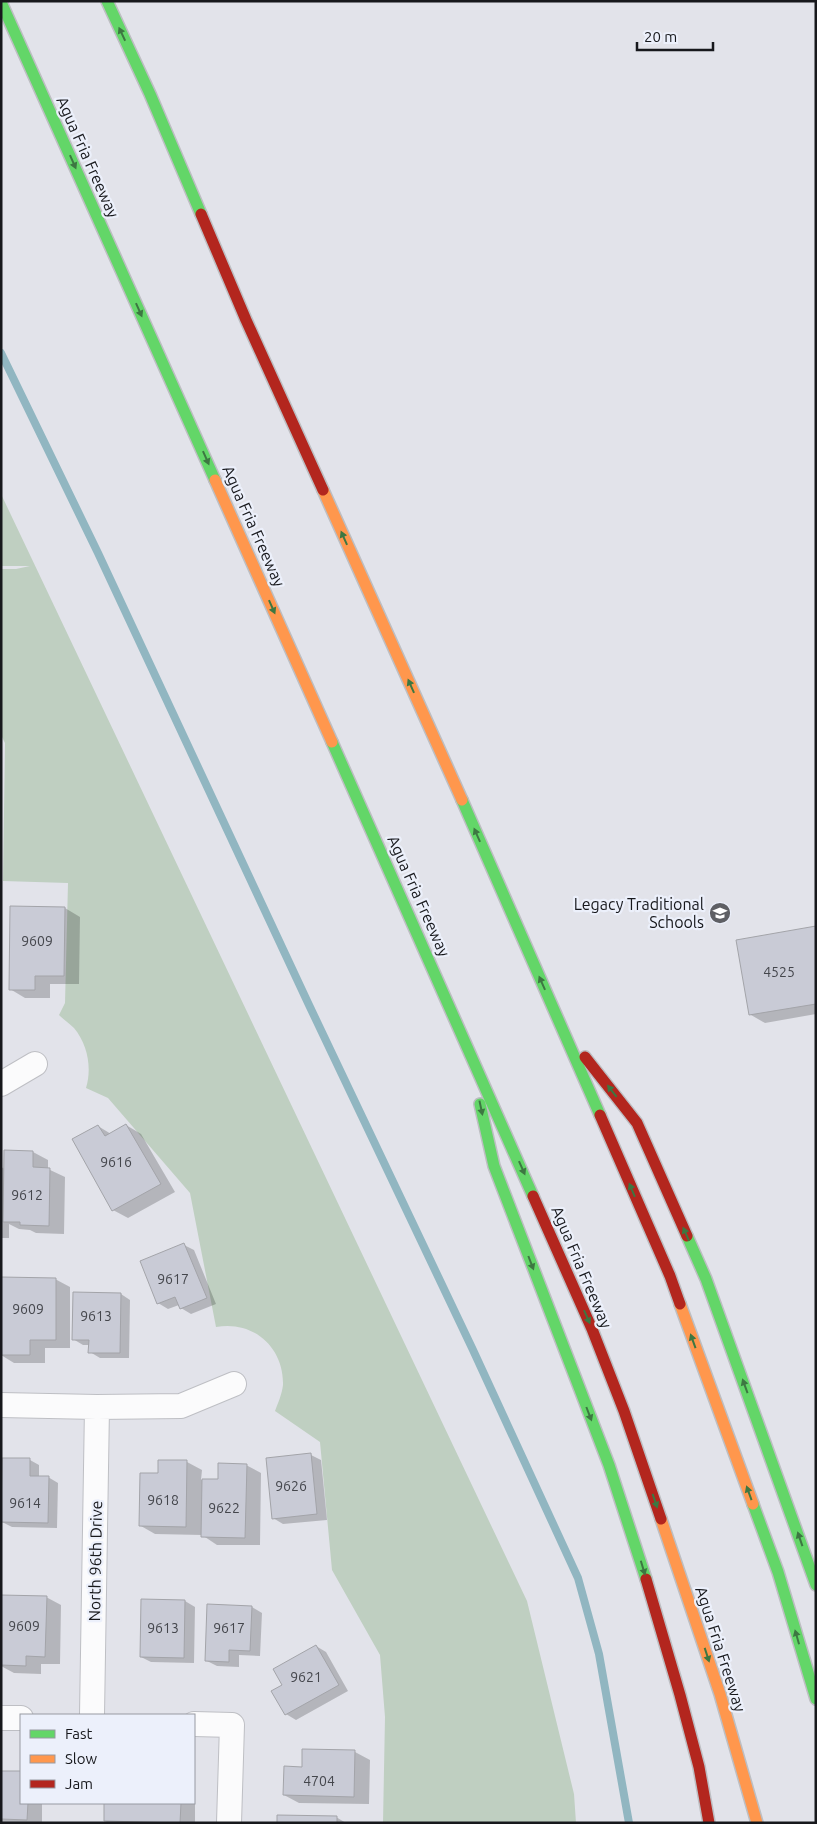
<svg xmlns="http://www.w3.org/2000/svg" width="817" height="1824" viewBox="0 0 817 1824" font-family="Ubuntu,sans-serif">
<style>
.green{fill:#bfcfc1}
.shadow{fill:#0003}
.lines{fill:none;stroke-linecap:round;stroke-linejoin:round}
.stream{stroke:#91b6c1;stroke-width:8}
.building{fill:#c9cbd6;stroke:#a3a4a9}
.street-casing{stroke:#bebfc4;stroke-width:26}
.fast-casing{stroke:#bdbec2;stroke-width:14}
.slow-casing{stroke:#bdbec2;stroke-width:14}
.jam-casing{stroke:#bdbec2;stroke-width:14}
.street{stroke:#fbfbfc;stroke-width:24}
.fast{stroke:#63d668;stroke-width:11}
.slow{stroke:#ff974d;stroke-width:11}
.jam{stroke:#b3261e;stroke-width:11}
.oneway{fill:#3d7742}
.labels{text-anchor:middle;stroke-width:4.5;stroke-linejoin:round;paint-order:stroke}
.number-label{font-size:14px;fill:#44464c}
.street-label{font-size:16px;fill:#17181c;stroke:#ecf0fb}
.poi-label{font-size:16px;fill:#17181c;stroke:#ecf0fb;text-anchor:end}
</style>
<rect width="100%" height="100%" fill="#e2e3ea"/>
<path class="green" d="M1,494L527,1601L574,1794L576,1823H383L385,1717L380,1655L332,1570L320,1442L275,1411C278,1403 282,1394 283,1385C284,1347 253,1320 216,1327L190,1193L108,1098L86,1088C92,1068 88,1045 74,1028C70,1024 64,1020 59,1015L65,1003L68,883L3,881L5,743L1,735V569H16L30,566H1Z"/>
<path class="shadow" d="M65,908L80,917L79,984H50V998H25L10,989Z
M816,928V1014L765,1023L751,1015Z
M126,1125L141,1134L175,1192L128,1218L113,1210L98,1126L111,1134Z
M5,1151L33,1152L48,1160V1169L65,1177L64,1234L36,1233L30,1230L19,1229L9,1224V1238H1V1167L5,1169Z
M184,1245L194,1250L216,1304L191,1314L181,1308L179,1305L168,1309L158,1303Z
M1,1279H55L70,1287V1348H45V1363H14L1,1355Z
M121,1294L130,1300L129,1358H100L90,1352V1345H83L73,1339Z
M311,1455L321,1460L327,1520L283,1524L273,1518Z
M30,1460L39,1465V1477H48L58,1483L57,1528L12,1527L2,1522L1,1530V1467Z
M187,1462L202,1470L201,1480H219L246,1465L261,1473L260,1545H217L202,1535L155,1534L141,1526L159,1475Z
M1,1596L46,1597L61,1605L60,1664H41V1674L14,1673L1,1666Z
M142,1600L185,1601L195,1607L194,1663L151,1662L141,1657Z
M252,1607L262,1613L260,1656L239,1655V1667L217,1666L207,1661Z
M316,1646L326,1652L348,1691L296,1720L286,1714L273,1692L284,1685Z
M355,1752L370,1760L369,1804L299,1803L284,1795L303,1768Z
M1,1772H21V1803H42V1823H1Z
M194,1800L195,1801V1823H109L105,1821V1803H194Z
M336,1817L346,1823H278Z"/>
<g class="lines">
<path class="stream" d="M1,353L98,553L309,1005L473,1350L578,1578L599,1654L629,1823"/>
</g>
<path class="building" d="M10,906L65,907L64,976H35V990H9Z
M816,926V1004L749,1015L736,940Z
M126,1124L161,1184L112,1211L72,1139L98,1125L105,1136Z
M4,1150L33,1151V1167L50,1168L49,1226L20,1225V1222H3Z
M184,1243L207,1298L180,1309L175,1297L157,1304L140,1261Z
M1,1277L56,1278V1340H30V1355H1Z
M73,1292L121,1293L120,1353H88L89,1340H72Z
M311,1453L317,1514L272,1519L266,1458Z
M2,1458H30V1476H49L48,1523L1,1522Z
M158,1460H187L186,1527L139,1526L140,1473H158Z
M218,1463L247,1464L245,1538L201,1537L202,1479H218Z
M1,1595L47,1596L45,1657L26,1656V1666L1,1665Z
M141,1599L185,1600L184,1658L140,1657Z
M207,1604L252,1606L250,1651L229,1650V1662L205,1661Z
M316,1645L339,1685L285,1715L271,1691L282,1685L273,1669Z
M302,1749L355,1750L354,1797L283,1795L284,1766L302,1767Z
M1,1771H21V1803H28L27,1820L1,1819Z
M104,1803H181L180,1823L104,1821Z
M277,1815L337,1816V1823H277Z"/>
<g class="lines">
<g class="street-casing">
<path id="street" d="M1,1084L35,1064
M1,1405L97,1407L181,1406L234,1384
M92,1715L97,1407
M1,1718H21
M194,1724L232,1725L229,1823"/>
</g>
<g class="fast-casing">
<path id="fast" d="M107,1L150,94L201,214
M1,2L215,480
M332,742L533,1196
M462,800L600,1115
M480,1104L494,1166L609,1465L646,1579
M687,1236L706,1279L816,1585
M753,1504L778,1572L816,1699"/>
</g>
<g class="slow-casing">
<path id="slow" d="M215,480L332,742
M323,490L462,800
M680,1304L753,1504
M661,1519L720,1694L757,1823"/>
</g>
<g class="jam-casing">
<path id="jam" d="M201,214L246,320L323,490
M585,1057L637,1123L687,1236
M600,1115L670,1276L680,1304
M533,1196L592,1329L624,1411L661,1519
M646,1579L680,1695L699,1767L709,1823"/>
</g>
<use href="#street" class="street"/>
<use href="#fast" class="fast"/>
<use href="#slow" class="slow"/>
<use href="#jam" class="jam"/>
</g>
<defs><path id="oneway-solid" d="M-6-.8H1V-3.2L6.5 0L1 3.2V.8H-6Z" transform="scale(1.25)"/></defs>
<g class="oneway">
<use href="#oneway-solid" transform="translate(122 34) rotate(-115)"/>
<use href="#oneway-solid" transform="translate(73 162) rotate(66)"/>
<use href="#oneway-solid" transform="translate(139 310) rotate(66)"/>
<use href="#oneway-solid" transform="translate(206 458) rotate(66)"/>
<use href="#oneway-solid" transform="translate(344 538) rotate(-114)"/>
<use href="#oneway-solid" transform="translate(272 607) rotate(66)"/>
<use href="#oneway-solid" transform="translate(411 686) rotate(-114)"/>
<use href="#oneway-solid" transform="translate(477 835) rotate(-114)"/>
<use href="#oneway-solid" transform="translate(542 983) rotate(-114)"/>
<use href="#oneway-solid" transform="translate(612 1091) rotate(-128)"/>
<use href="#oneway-solid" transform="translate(481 1108) rotate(78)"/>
<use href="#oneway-solid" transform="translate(522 1168) rotate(66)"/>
<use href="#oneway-solid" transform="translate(632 1190) rotate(-113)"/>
<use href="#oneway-solid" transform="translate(686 1234) rotate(-114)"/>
<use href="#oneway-solid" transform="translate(531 1263) rotate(69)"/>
<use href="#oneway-solid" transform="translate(587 1317) rotate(66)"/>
<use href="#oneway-solid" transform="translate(693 1341) rotate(-110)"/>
<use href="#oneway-solid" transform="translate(745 1386) rotate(-110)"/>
<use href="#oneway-solid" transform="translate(589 1414) rotate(69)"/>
<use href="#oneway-solid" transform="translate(749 1493) rotate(-110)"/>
<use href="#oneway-solid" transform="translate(655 1501) rotate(71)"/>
<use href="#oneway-solid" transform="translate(800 1539) rotate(-109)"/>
<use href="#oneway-solid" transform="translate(643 1568) rotate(73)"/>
<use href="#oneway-solid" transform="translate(797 1637) rotate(-106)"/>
<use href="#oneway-solid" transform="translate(707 1655) rotate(72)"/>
</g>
<defs>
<g id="school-disc" transform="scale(1.125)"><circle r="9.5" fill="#5e5f64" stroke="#ecf0fb"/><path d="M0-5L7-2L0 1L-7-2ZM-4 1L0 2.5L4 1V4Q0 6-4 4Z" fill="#fff"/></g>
</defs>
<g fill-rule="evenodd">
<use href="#school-disc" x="720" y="913"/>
</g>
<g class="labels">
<g class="number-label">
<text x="37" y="946">9609</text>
<text x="779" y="977">4525</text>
<text x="116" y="1167">9616</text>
<text x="27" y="1200">9612</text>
<text x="173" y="1284">9617</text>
<text x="28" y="1314">9609</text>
<text x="96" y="1321">9613</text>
<text x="291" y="1491">9626</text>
<text x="163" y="1505">9618</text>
<text x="25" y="1508">9614</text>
<text x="224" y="1513">9622</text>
<text x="24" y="1631">9609</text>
<text x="163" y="1633">9613</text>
<text x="229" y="1633">9617</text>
<text x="306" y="1682">9621</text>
<text x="319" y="1786">4704</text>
</g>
<g class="street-label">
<text transform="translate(88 157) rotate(66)" y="6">Agua Fria Freeway</text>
<text transform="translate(254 526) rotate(66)" y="6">Agua Fria Freeway</text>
<text transform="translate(419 896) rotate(66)" y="6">Agua Fria Freeway</text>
<text transform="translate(582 1267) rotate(67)" y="6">Agua Fria Freeway</text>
<text transform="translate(95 1561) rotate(-89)" y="6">North 96th Drive</text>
<text transform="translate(721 1649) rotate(72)" y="6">Agua Fria Freeway</text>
</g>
<g class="poi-label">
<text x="704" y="910">Legacy Traditional<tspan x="704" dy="18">Schools</tspan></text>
</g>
</g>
<rect width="817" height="1824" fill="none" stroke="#17181c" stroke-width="5"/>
<rect x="20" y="1714" width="175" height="90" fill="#ecf0fb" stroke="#979aa2"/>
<rect x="30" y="1730" width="25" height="8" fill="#63d668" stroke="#979aa2"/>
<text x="65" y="1739" font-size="15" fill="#17181c">Fast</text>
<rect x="30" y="1755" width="25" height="8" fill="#ff974d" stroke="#979aa2"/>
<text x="65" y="1764" font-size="15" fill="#17181c">Slow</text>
<rect x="30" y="1780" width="25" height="8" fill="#b3261e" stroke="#979aa2"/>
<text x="65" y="1789" font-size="15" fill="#17181c">Jam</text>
<path d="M637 42v8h76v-8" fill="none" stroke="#17181c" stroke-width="2.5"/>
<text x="644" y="42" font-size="15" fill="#17181c" stroke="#ecf0fb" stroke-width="4" paint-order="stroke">20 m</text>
</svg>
